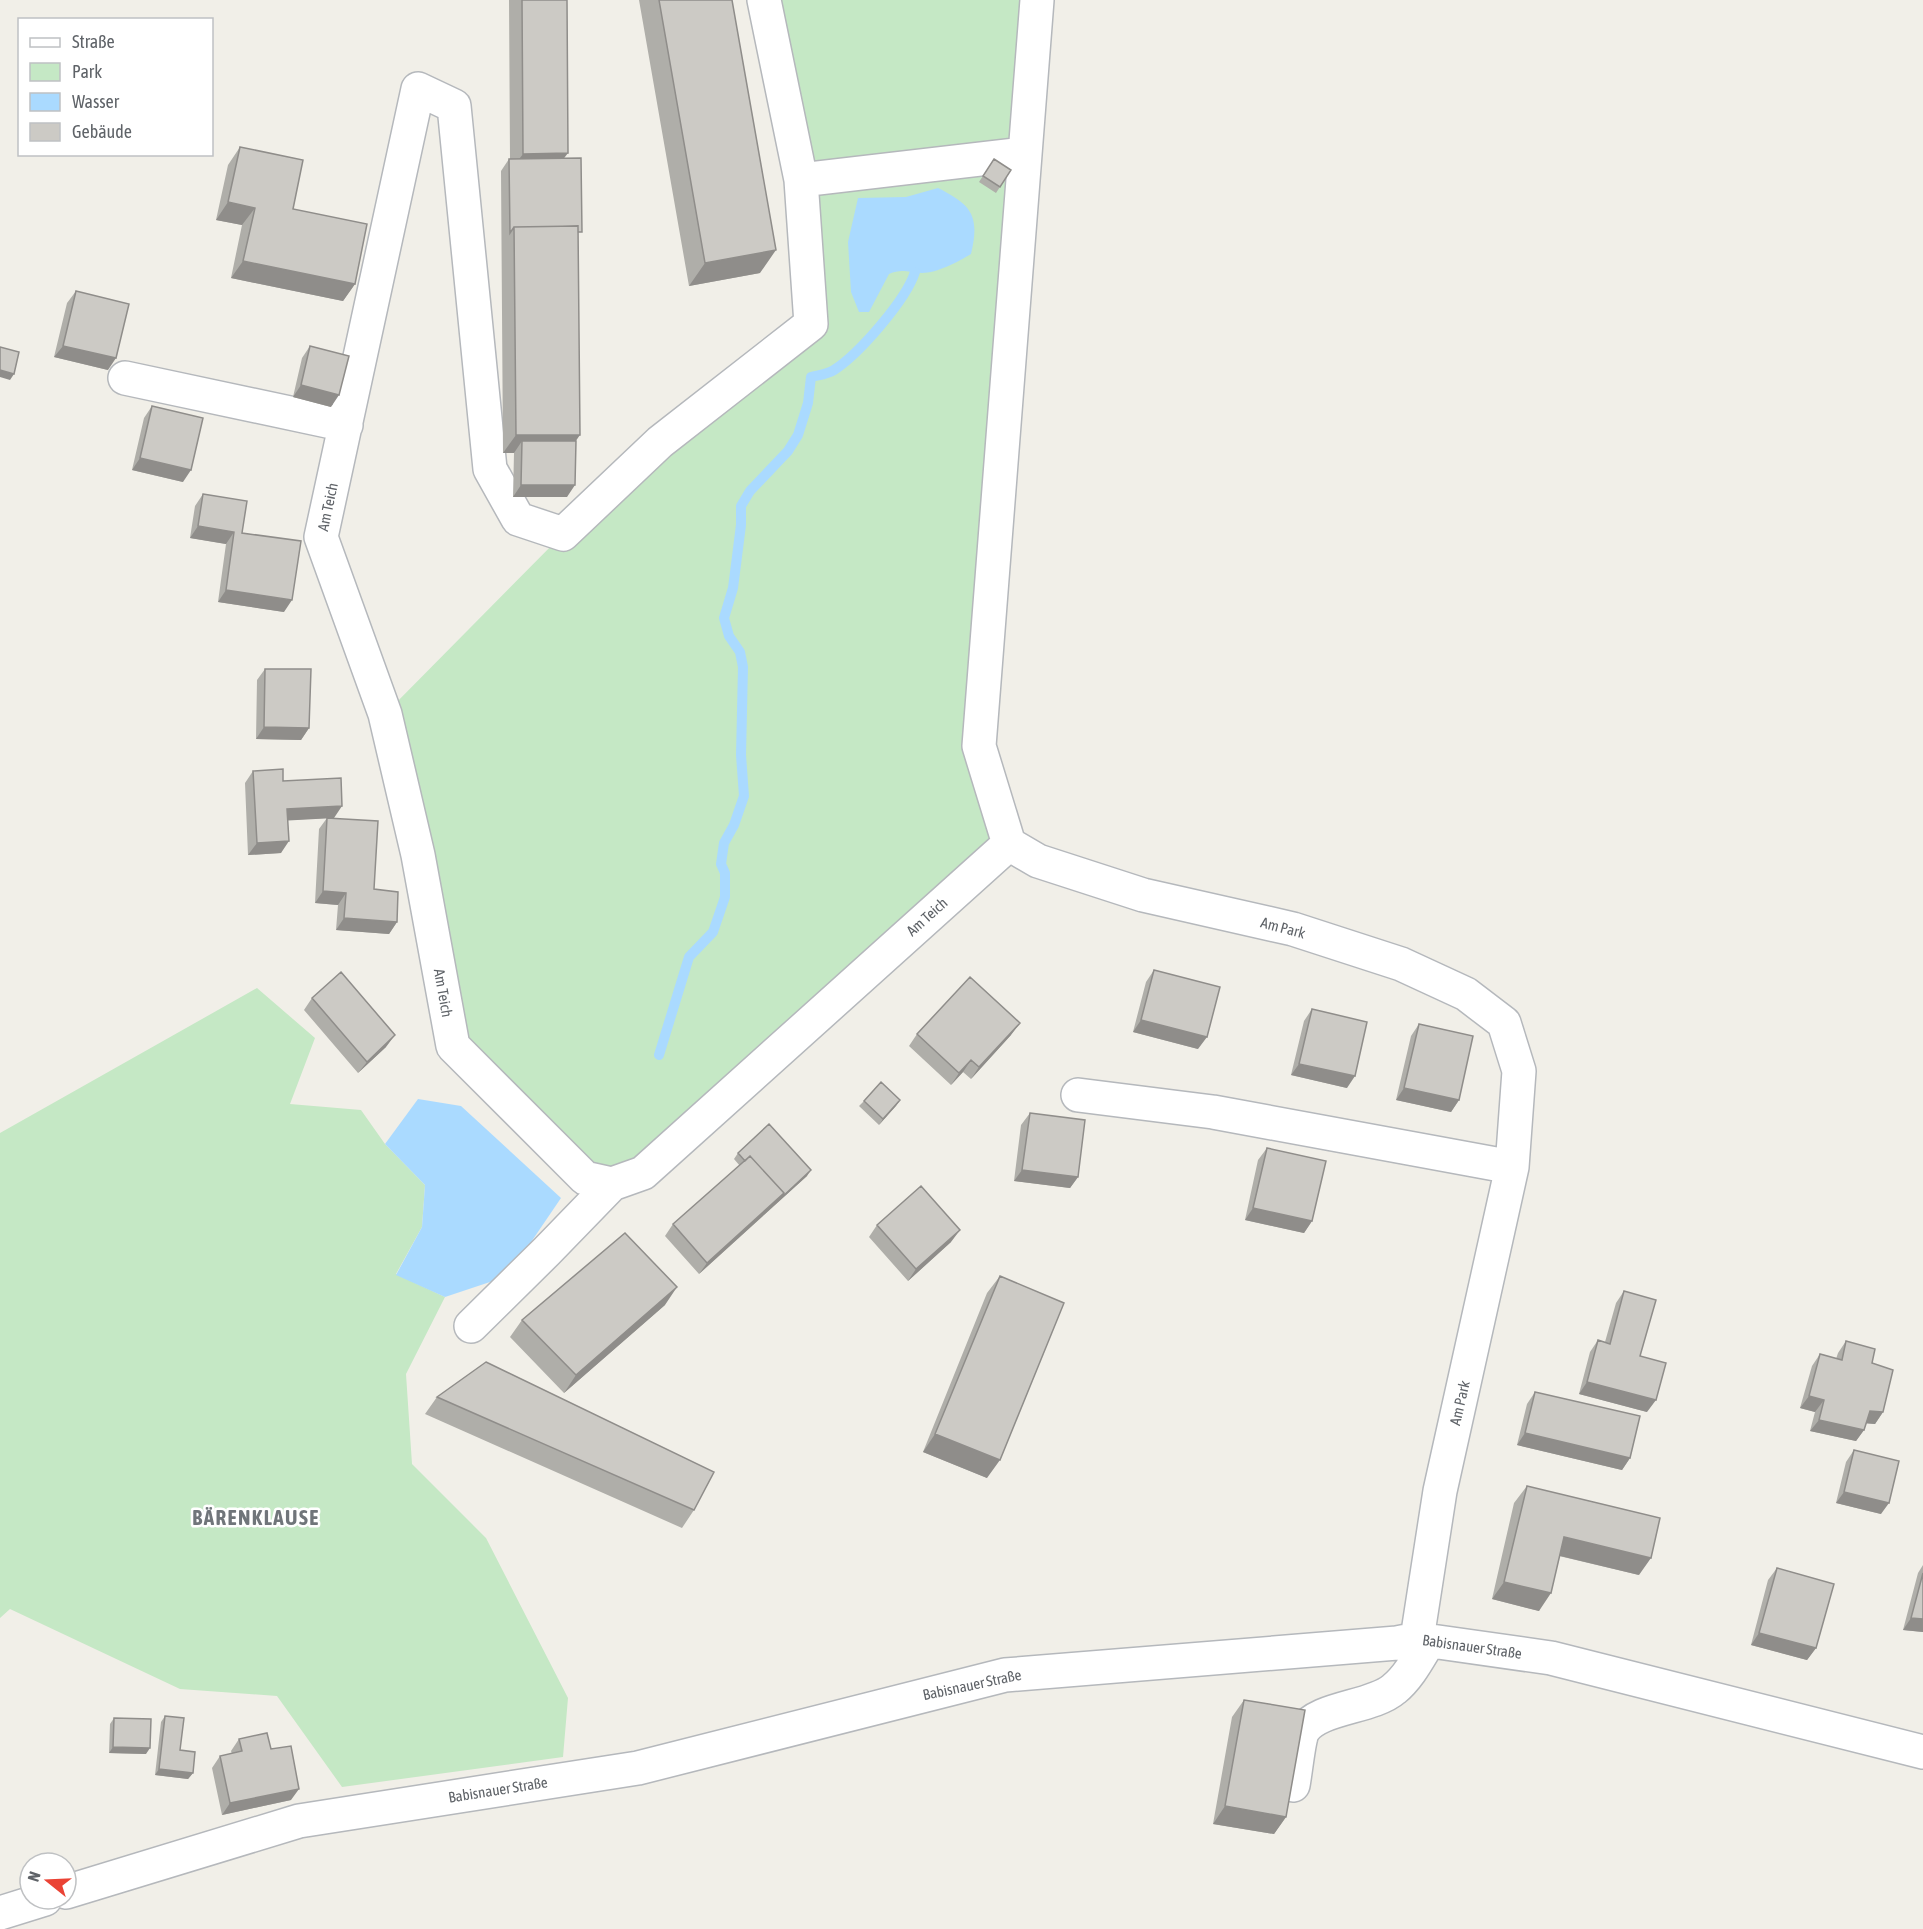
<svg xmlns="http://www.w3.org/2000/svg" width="1923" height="1929" font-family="'Asap Condensed',sans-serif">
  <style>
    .green { fill: #c5e8c5 }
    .water { fill: #aadaff }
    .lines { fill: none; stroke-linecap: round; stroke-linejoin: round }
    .stream { stroke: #aadaff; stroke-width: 10 }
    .minor-casing { stroke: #b5b8bc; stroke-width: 36 }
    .minor { stroke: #fff; stroke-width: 33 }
    .wall { fill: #afaea9 }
    .shaded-wall { fill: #8f8d8a }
    .building { fill: #cccac5; stroke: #8f8d8a; stroke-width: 1.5 }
    .labels { text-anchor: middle; stroke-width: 5; stroke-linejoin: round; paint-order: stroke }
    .street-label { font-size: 15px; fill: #5f6368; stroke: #fff }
    .district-label { font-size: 21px; font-weight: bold; letter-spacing: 1.5px; fill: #70757a; stroke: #fff }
  </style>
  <rect width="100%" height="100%" fill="#f1efe8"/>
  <!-- green -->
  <path class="green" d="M 764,0 L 1037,0 L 979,746 L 1009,844 L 612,1184 L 453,1046 L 385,714 L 563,534 L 811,324 Z
    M 257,988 L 315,1038 L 290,1104 L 361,1110 L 385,1144 L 425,1185 L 422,1227 L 396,1274 L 445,1297 L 406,1374 L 412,1464 L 486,1538 L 568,1698 L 563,1757 L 342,1787 L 277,1696 L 180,1689 L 10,1609 L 0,1618 L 0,1133 Z"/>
  <!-- water -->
  <path class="water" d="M 938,188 C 972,205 980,216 971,254 C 958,262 937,273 922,273 C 908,273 903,268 889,274 L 869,312 L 859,312 L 851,292 L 848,242 L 858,198 L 906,197 Z
    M 418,1099 L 461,1106 L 561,1198 L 508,1276 L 445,1297 L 396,1275 L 422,1227 L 425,1185 L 385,1144 Z"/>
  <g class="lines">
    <!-- stream -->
    <path class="stream" d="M 659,1055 L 689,957 L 713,932 L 725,897 L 725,873 L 721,864 L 724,843 L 734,825 L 744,796 L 741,755 L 743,667 L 740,652 L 729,636 L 724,618 L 733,588 L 741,525 L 741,506 L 750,491 L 788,451 L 798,435 L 808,403 L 811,377 C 819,375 828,374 834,370 C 859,354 906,300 915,272"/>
    <!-- minor casing -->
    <g class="minor-casing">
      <path id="minor" d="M 764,0 L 801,180 L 1024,154
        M 1037,0 L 979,746 L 1009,844 L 1038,861 L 1143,895 L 1293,929 L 1401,964 L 1466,994 L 1504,1023 L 1519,1071 L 1512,1167 L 1440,1491 L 1417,1639
        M 801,180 L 811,324 L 660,442 L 563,534 L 518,519 L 490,469 L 454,106 L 418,89 L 321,537 L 385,714 L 418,855 L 453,1046 L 585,1178 L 612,1184 L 643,1173 L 1009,844
        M 125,378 L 346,425
        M 1078,1095 L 1213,1112 L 1512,1167
        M 471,1326 L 547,1251 L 612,1184
        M 1293,1785 C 1295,1776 1299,1736 1303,1731 C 1317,1707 1372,1708 1394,1689 C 1409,1677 1419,1657 1429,1641
        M 66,1892 L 299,1821 L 638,1768 L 1005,1675 L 1397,1643 L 1417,1639 L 1551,1658 L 1923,1752
        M 0,1913 L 45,1899"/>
    </g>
    <!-- minor -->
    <use href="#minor" class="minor"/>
  </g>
  <!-- wall -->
  <path class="wall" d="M 509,0 L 567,0 L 564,158 L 578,237 L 576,441 L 567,497 L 513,497 L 514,453 L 503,453 L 501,171 L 509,159 L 510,159 Z
    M 639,0 L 732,0 L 760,273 L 689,286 Z
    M 240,147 L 355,284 L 343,301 L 231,278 L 242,225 L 216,220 L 228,165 Z
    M 994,159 L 1011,170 L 996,193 L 979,182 Z
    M 76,291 L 108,370 L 54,357 L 67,303 Z
    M 310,346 L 331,407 L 293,397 L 302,358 Z
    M 152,406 L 183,482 L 132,470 L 144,418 Z
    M 203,494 L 242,533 L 284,612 L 218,602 L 226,544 L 190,538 L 195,506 Z
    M 265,669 L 309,728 L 301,740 L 256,739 L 257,680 Z
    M 253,771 L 283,781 L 334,818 L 329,818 L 374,889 L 397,922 L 389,934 L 336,930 L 338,905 L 315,903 L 319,829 L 327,818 L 288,820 L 281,853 L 248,855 L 245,783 Z
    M 1154,970 L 1198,1049 L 1133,1032 L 1146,982 Z
    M 312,998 L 386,1047 L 358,1073 L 304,1010 Z
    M 1312,1009 L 1347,1088 L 1291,1075 L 1304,1021 Z
    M 1419,1024 L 1459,1100 L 1451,1112 L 1396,1100 L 1411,1036 Z
    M 917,1034 L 1011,1035 L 971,1079 L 963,1072 L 951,1085 L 909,1046 Z
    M 900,1100 L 879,1125 L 859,1106 L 864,1101 Z
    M 1030,1113 L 1078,1177 L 1070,1188 L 1014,1181 L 1021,1125 Z
    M 1267,1148 L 1312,1221 L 1304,1233 L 1245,1220 L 1258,1160 Z
    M 738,1153 L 807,1176 L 699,1274 L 665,1236 L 673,1224 L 740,1166 L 734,1159 Z
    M 877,1225 L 951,1242 L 908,1281 L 869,1237 Z
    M 1000,1276 L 987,1478 L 923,1452 L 987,1293 Z
    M 1624,1291 L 1640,1356 L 1647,1412 L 1579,1394 L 1590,1352 L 1598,1340 L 1605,1342 L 1616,1303 Z
    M 665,1305 L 564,1393 L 510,1337 L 522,1320 Z
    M 1846,1341 L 1872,1363 L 1883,1412 L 1875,1424 L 1866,1423 L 1864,1430 L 1856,1441 L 1810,1431 L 1815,1412 L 1800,1408 L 1812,1366 L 1820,1354 L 1836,1359 L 1838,1353 Z
    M 1535,1392 L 1630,1458 L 1622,1470 L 1517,1445 L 1527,1404 Z
    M 437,1397 L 694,1510 L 682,1528 L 425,1414 Z
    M 1854,1450 L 1881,1514 L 1836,1503 L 1846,1462 Z
    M 1527,1486 L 1639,1575 L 1559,1556 L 1539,1611 L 1492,1599 L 1514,1503 Z
    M 1923,1565 L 1923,1632 L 1903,1630 L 1918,1573 Z
    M 1777,1568 L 1816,1648 L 1807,1660 L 1751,1645 L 1768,1580 Z
    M 1244,1700 L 1286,1817 L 1274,1834 L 1213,1824 L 1232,1717 Z
    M 165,1716 L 180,1750 L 193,1773 L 188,1779 L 155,1775 L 161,1722 Z
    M 114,1718 L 146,1754 L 109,1753 L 110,1724 Z
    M 239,1739 L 271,1749 L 291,1800 L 222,1815 L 212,1768 L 220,1756 L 232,1754 L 231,1751 Z"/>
  <!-- shaded-wall -->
  <path class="shaded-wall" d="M 568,153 L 555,170 L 510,171 L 523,154 Z
    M 228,202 L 255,208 L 242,225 L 216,220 Z
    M 776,250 L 760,273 L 689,286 L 705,263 Z
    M 243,261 L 355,284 L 343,301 L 231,278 Z
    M 63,346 L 116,358 L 108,370 L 54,357 Z
    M 0,370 L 14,374 L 10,380 L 0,377 Z
    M 301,385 L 339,395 L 331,407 L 293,397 Z
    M 516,435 L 580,435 L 568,452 L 522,441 L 514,453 L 503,453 Z
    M 140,458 L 191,470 L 183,482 L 132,470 Z
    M 521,485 L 575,485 L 567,497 L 513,497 Z
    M 198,526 L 234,532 L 226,544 L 190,538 Z
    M 226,590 L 292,600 L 284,612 L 218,602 Z
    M 264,727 L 309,728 L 301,740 L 256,739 Z
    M 342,806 L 334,818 L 279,821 L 287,809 Z
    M 289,841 L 281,853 L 248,855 L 257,843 Z
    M 323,891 L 346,893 L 338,905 L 315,903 Z
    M 344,918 L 397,922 L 389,934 L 336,930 Z
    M 1141,1020 L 1207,1037 L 1198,1049 L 1133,1032 Z
    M 1020,1023 L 1011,1035 L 971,1079 L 979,1067 Z
    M 395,1035 L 386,1047 L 358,1073 L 367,1062 Z
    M 971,1060 L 963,1072 L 951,1085 L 959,1073 Z
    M 1299,1064 L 1355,1076 L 1347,1088 L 1291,1075 Z
    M 1404,1088 L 1459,1100 L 1451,1112 L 1396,1100 Z
    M 900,1100 L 896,1106 L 879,1125 L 883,1119 Z
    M 811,1170 L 807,1176 L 699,1274 L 707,1263 L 784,1193 Z
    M 1022,1170 L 1078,1177 L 1070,1188 L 1014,1181 Z
    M 1253,1208 L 1312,1221 L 1304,1233 L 1245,1220 Z
    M 960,1230 L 951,1242 L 908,1281 L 916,1269 Z
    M 677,1287 L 665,1305 L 564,1393 L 576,1375 Z
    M 1587,1382 L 1656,1400 L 1647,1412 L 1579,1394 Z
    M 1809,1396 L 1824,1400 L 1815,1412 L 1800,1408 Z
    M 1870,1411 L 1883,1412 L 1875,1424 L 1861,1423 Z
    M 1819,1420 L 1864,1430 L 1856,1441 L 1810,1431 Z
    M 1525,1433 L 1630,1458 L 1622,1470 L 1517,1445 Z
    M 935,1434 L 1000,1460 L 987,1478 L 923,1452 Z
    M 1844,1492 L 1889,1503 L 1881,1514 L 1836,1503 Z
    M 1564,1537 L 1651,1558 L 1639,1575 L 1552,1554 Z
    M 1504,1582 L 1551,1593 L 1539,1611 L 1492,1599 Z
    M 1911,1618 L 1923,1619 L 1923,1632 L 1903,1630 Z
    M 1759,1633 L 1816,1648 L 1807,1660 L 1751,1645 Z
    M 113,1747 L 150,1748 L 146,1754 L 109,1753 Z
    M 159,1769 L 193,1773 L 188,1779 L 155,1775 Z
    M 299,1789 L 291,1800 L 222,1815 L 230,1803 Z
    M 1225,1806 L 1286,1817 L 1274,1834 L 1213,1824 Z"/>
  <!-- building -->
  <path class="building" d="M 522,0 L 567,0 L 568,153 L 523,154 Z
    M 659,0 L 732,0 L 776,250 L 705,263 Z
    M 240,147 L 303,160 L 293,209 L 367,224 L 355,284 L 243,261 L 255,208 L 228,202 Z
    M 581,158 L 582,232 L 578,232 L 578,226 L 514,227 L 510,233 L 509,159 Z
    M 994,159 L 1011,170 L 1000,187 L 983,176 Z
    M 578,226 L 580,435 L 516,435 L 514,227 Z
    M 76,291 L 129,304 L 116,358 L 63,346 Z
    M 310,346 L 349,356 L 339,395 L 301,385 Z
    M 0,347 L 19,352 L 14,374 L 0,370 Z
    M 152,406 L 203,418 L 191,470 L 140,458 Z
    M 522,441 L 576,441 L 575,485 L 521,485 Z
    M 203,494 L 247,501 L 242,533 L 301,541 L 292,600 L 226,590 L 234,532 L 198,526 Z
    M 265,669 L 311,669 L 309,728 L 264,727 Z
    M 283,769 L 283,781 L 341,778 L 342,806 L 287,809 L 289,841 L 257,843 L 253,771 Z
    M 327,818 L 378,821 L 374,889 L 398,892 L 397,922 L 344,918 L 346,893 L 323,891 Z
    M 1154,970 L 1220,987 L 1207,1037 L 1141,1020 Z
    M 341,972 L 395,1035 L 367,1062 L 312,998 Z
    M 970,977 L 1020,1023 L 979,1067 L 971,1060 L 959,1073 L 917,1034 Z
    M 1312,1009 L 1367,1022 L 1355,1076 L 1299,1064 Z
    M 1419,1024 L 1473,1036 L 1459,1100 L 1404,1088 Z
    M 881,1082 L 900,1100 L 883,1119 L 864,1101 Z
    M 1030,1113 L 1085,1120 L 1078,1177 L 1022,1170 Z
    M 769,1124 L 811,1170 L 780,1199 L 784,1193 L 750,1156 L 745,1161 L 738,1153 Z
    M 1267,1148 L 1326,1161 L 1312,1221 L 1253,1208 Z
    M 750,1156 L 784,1193 L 707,1263 L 673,1224 Z
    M 921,1186 L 960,1230 L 916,1269 L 877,1225 Z
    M 625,1233 L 677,1287 L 576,1375 L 522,1320 Z
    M 1000,1276 L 1064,1303 L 1000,1460 L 935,1434 Z
    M 1624,1291 L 1656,1300 L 1640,1356 L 1666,1363 L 1656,1400 L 1587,1382 L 1598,1340 L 1610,1344 Z
    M 1846,1341 L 1875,1349 L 1872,1363 L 1893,1370 L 1883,1412 L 1870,1411 L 1864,1430 L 1819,1420 L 1824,1400 L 1809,1396 L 1820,1354 L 1842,1360 Z
    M 486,1362 L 714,1472 L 694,1510 L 437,1397 Z
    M 1535,1392 L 1640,1416 L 1630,1458 L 1525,1433 Z
    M 1854,1450 L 1899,1461 L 1889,1503 L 1844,1492 Z
    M 1527,1486 L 1660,1518 L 1651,1558 L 1564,1537 L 1551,1593 L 1504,1582 Z
    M 1777,1568 L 1834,1584 L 1816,1648 L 1759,1633 Z
    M 1923,1573 L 1923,1619 L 1911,1618 Z
    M 1244,1700 L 1305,1710 L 1286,1817 L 1225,1806 Z
    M 165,1716 L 184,1718 L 180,1750 L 195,1752 L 193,1773 L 159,1769 Z
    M 114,1718 L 151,1719 L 150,1748 L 113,1747 Z
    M 267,1733 L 271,1749 L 291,1746 L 299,1789 L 230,1803 L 220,1756 L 242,1751 L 239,1739 Z"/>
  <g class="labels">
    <!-- street labels -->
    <g class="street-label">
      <text transform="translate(328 507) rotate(-78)" y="5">Am Teich</text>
      <text transform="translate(927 917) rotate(-42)" y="5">Am Teich</text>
      <text transform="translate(1283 928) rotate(15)" y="5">Am Park</text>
      <text transform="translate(443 993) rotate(80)" y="5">Am Teich</text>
      <text transform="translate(1460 1403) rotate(-77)" y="5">Am Park</text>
      <text transform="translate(1472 1647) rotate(8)" y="5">Babisnauer Straße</text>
      <text transform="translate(972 1685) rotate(-12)" y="5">Babisnauer Straße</text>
      <text transform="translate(498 1790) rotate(-9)" y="5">Babisnauer Straße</text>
    </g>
    <!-- district labels -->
    <g class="district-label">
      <text x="256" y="1525">BÄRENKLAUSE</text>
    </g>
  </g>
  <!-- legend -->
  <rect x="18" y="18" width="195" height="138" fill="#ffffff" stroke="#bfc1c3" stroke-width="1.5"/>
  <rect x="30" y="38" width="30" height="9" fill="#ffffff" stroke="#bfc1c3" stroke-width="1.5"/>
  <text x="72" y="48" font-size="18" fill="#5f6368">Straße</text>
  <rect x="30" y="63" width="30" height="18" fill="#c5e8c5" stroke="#bfc1c3" stroke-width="1.5"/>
  <text x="72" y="78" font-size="18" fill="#5f6368">Park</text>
  <rect x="30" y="93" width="30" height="18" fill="#aadaff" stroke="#bfc1c3" stroke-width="1.5"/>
  <text x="72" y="108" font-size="18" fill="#5f6368">Wasser</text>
  <rect x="30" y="123" width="30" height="18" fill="#cccac5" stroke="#bfc1c3" stroke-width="1.5"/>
  <text x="72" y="138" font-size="18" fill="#5f6368">Gebäude</text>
  <!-- north arrow -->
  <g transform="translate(48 1881) rotate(288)"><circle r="28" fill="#ffffff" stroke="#bfc1c3" stroke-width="1.5"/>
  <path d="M0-4.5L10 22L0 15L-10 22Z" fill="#ea4335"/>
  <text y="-9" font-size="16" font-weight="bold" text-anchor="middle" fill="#5f6368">N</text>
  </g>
</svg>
